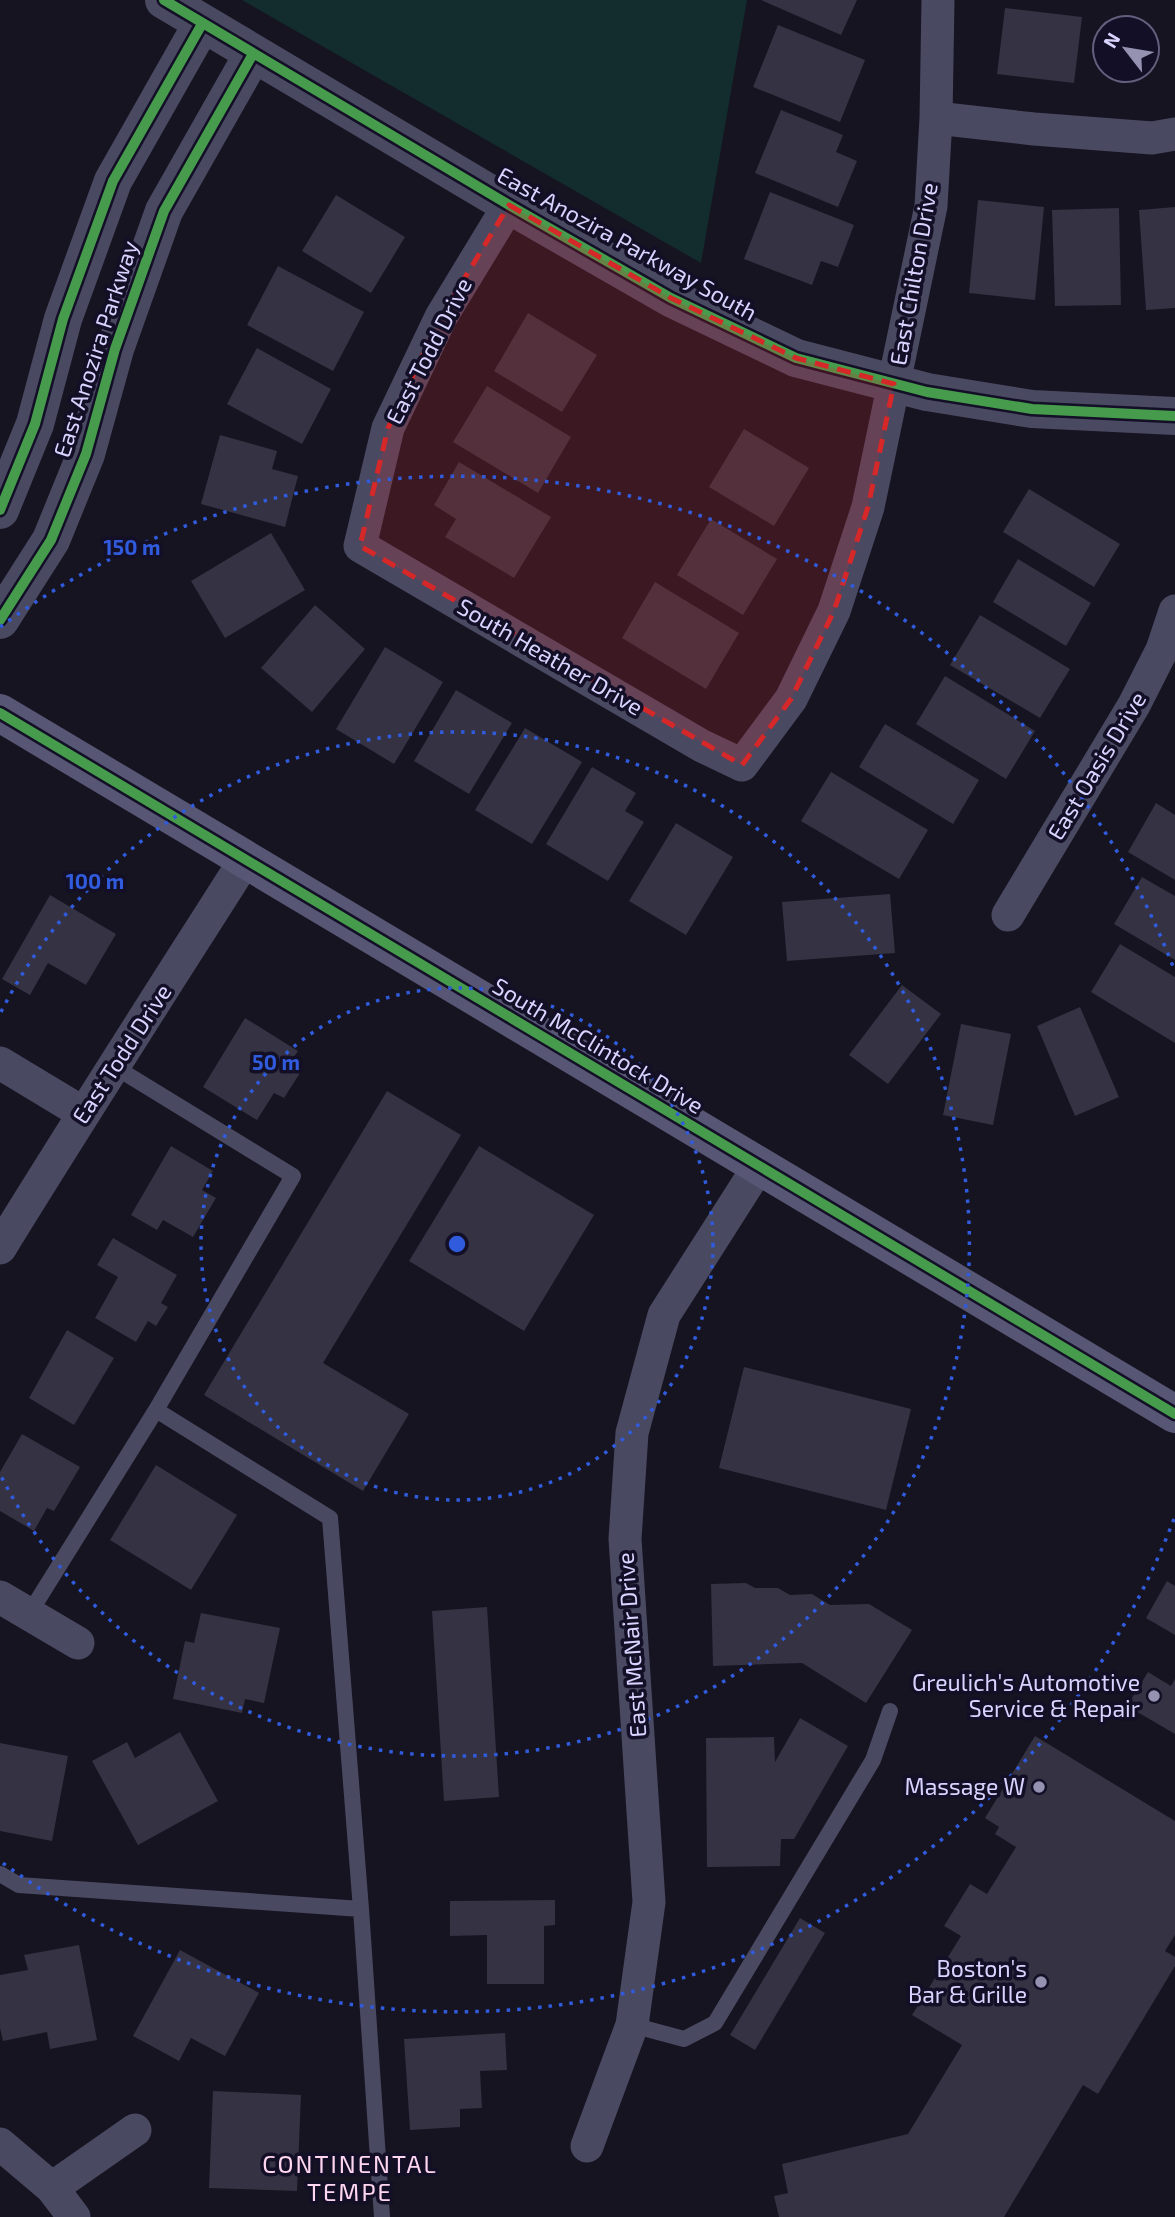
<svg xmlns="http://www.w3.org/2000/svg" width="1175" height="2217" font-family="'Exo 2',sans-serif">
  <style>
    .green { fill: #132c2d }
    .building { fill: #343243 }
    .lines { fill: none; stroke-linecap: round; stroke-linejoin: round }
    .service { stroke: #4a4962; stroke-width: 16 }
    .minor { stroke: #4a4962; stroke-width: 33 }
    .tertiary { stroke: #4a4962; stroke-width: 38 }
    .secondary { stroke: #575674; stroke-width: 38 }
    .cycleway-casing { stroke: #130f26; stroke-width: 15 }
    .cycleway { stroke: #469c4c; stroke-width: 10 }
    .marked { fill: #d62828; fill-opacity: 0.2; stroke: #d62828; stroke-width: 5; stroke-dasharray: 14 9; stroke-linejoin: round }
    .ring { fill: none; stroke: #305bdc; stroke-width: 3.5; stroke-dasharray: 3.5 7 }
    .poi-dot { fill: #9591b1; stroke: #130f26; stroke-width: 2.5 }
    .labels { text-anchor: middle; stroke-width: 7; stroke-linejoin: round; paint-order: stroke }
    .street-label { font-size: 23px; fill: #d9d4ff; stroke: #130f26 }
    .poi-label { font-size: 23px; fill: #d9d4ff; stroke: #130f26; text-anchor: end }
    .neighbourhood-label { font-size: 24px; letter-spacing: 2px; fill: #ffd6f0; stroke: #130f26 }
    .centre { fill: #305bdc; stroke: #130f26; stroke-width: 3.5 }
    .ring-label { font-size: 21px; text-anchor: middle; font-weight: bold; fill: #305bdc; stroke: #130f26; stroke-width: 7; stroke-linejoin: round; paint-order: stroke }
  </style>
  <rect width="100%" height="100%" fill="#161421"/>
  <!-- green -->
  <path class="green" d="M 242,0 L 747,0 L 701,263 Z"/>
  <!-- building -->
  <path class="building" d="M 761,0 L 857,0 L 841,35 Z
    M 1005,8 L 1082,17 L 1074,83 L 997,74 Z
    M 778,25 L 865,60 L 840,122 L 753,87 Z
    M 781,110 L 843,135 L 836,152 L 857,161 L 838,207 L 755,173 Z
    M 770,192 L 854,225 L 838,267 L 821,261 L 812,285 L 744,259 Z
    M 336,195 L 405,237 L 371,293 L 302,251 Z
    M 978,200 L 1044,207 L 1035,300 L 969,293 Z
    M 1175,207 L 1175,308 L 1146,310 L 1139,210 Z
    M 1119,208 L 1121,305 L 1055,306 L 1052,210 Z
    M 278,266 L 364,312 L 333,371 L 247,325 Z
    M 528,313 L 597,355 L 562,412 L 494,371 Z
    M 257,348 L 331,389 L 302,444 L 227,404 Z
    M 487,386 L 571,437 L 538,493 L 453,442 Z
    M 744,429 L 809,468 L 774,526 L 709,487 Z
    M 220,435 L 277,451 L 272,469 L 298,476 L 285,527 L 201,504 Z
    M 459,462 L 551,517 L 514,578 L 445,537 L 456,519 L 434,505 Z
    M 1029,489 L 1120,544 L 1094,587 L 1003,532 Z
    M 711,519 L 777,559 L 743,615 L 677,575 Z
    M 271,533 L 305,590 L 225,638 L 191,581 Z
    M 1018,559 L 1091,603 L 1066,646 L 993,602 Z
    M 655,582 L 739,633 L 706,689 L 622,638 Z
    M 315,605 L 365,649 L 312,712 L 261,668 Z
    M 980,615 L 1070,669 L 1040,718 L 950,665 Z
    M 385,647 L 443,682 L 394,764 L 336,729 Z
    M 945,676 L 1035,731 L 1006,779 L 916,724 Z
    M 456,690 L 512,723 L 469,794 L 414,761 Z
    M 885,724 L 979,780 L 953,824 L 859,767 Z
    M 525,728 L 582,762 L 532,844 L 475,810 Z
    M 592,767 L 636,793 L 625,811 L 644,822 L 608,881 L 546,844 Z
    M 831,772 L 928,830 L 899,879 L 801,821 Z
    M 1156,803 L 1175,815 L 1175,880 L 1128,852 Z
    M 676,823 L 733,857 L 686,935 L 629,901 Z
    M 1142,877 L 1175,896 L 1175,960 L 1114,924 Z
    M 890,894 L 895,953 L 787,961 L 782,902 Z
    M 50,895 L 116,934 L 86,985 L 48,963 L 30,995 L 2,979 Z
    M 1120,944 L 1175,977 L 1175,1043 L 1091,992 Z
    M 902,985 L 941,1014 L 888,1084 L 849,1055 Z
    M 1080,1007 L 1119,1097 L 1075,1116 L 1037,1026 Z
    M 245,1018 L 298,1051 L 288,1066 L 300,1073 L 284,1098 L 274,1093 L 257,1120 L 203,1087 Z
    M 961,1024 L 1011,1034 L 993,1125 L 943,1115 Z
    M 387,1091 L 461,1135 L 323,1363 L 409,1414 L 363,1491 L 204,1395 Z
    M 171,1146 L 213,1171 L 202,1190 L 216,1198 L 193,1237 L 163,1220 L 157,1230 L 131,1215 Z
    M 479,1146 L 594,1215 L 524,1331 L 409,1261 Z
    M 113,1238 L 177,1275 L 161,1303 L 168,1307 L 156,1326 L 148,1321 L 136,1342 L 95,1318 L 118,1277 L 97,1265 Z
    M 67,1330 L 114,1358 L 74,1425 L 29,1398 Z
    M 744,1367 L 911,1409 L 886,1510 L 719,1468 Z
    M 22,1434 L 80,1467 L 54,1511 L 47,1508 L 34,1531 L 0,1511 L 0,1472 Z
    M 156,1465 L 237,1515 L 191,1590 L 110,1540 Z
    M 1167,1581 L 1175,1586 L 1175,1635 L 1146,1618 Z
    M 746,1583 L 755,1588 L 778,1588 L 790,1595 L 812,1594 L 830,1605 L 869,1604 L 912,1630 L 866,1703 L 802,1663 L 713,1666 L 711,1584 Z
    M 487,1607 L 499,1797 L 444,1801 L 432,1611 Z
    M 201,1613 L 280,1628 L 264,1703 L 245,1699 L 242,1713 L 173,1699 L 185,1641 L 194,1643 Z
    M 1148,1672 L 1171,1686 L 1175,1679 L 1175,1734 L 1127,1706 Z
    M 800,1718 L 848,1746 L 794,1839 L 781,1839 L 780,1866 L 707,1867 L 706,1738 L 774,1737 L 775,1762 Z
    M 180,1732 L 218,1801 L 138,1845 L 92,1761 L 127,1742 L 135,1758 Z
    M 1035,1736 L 1175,1821 L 1175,1935 L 1165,1951 L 1175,1957 L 1175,1966 L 1098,2094 L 1083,2085 L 1004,2217 L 779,2217 L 774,2196 L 788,2193 L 782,2164 L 908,2134 L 962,2045 L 912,2015 L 961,1936 L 944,1926 L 970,1884 L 987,1894 L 1016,1847 L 995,1834 L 999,1827 L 985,1818 Z
    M 0,1743 L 68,1756 L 52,1841 L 0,1831 Z
    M 555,1900 L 555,1925 L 544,1926 L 544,1984 L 487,1984 L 487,1935 L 450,1936 L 450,1901 Z
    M 800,1918 L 825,1933 L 755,2050 L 730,2035 Z
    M 79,1945 L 97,2040 L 50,2049 L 47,2032 L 3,2041 L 0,2028 L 0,1975 L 28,1970 L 24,1955 Z
    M 180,1950 L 259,1993 L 225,2056 L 191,2038 L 179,2061 L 133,2036 Z
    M 505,2033 L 507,2070 L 480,2071 L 482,2108 L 460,2109 L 460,2127 L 410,2130 L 404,2039 Z
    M 213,2091 L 301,2095 L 297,2191 L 209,2188 Z"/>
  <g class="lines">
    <!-- service -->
    <path class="service" d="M 156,1410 L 330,1518 L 361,1909 L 382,2217
      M 29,1614 L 156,1410 L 293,1176 L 115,1067
      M 0,1874 L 19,1885 L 361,1909
      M 632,2025 L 684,2039 L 715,2023 L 873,1760 L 890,1711"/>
    <!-- minor -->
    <path class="minor" d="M 936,118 L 1034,129 L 1152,138 L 1175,134
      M 509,205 L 441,317 L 388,428 L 360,546 L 702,746 L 742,765 L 791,699 L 834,611 L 868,507 L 931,206 L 936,118 L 938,0
      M 1008,915 L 1134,705 L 1162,650 L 1175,611
      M 0,1063 L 83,1113
      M 0,1248 C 80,1118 163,989 245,860
      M 0,1597 L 78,1643
      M 0,2144 L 52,2188 L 74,2217
      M 587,2146 L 632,2025 L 649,1902 L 625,1539 L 632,1433 L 664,1315 L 759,1166
      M 52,2188 L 135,2130"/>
    <!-- tertiary -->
    <path class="tertiary" d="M 164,0 L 509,205 L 671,298 L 796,358 L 927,392 L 1032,409 L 1175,416
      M 0,510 L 35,424 L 63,319 L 113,181 L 202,24
      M 0,620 L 51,540 L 86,454 L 115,349 L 164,211 L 253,54"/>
    <!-- secondary -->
    <path class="secondary" d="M 0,713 L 1175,1414"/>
    <!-- cycleway casing -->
    <g class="cycleway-casing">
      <path id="cycleway" d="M 164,0 L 509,205 L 671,298 L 796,358 L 927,392 L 1032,409 L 1175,416
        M 0,510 L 35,424 L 63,319 L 113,181 L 202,24
        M 0,620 L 51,540 L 86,454 L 115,349 L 164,211 L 253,54
        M 0,713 L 1175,1414"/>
    </g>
    <!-- cycleway -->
    <use href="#cycleway" class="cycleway"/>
  </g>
  <!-- marked area -->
  <path class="marked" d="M 509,205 L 671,298 L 796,358 L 894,384 L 868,507 L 834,611 L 791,699 L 742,765 L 360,546 L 388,428 L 441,317 Z"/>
  <!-- distance rings -->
  <g class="ring">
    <circle cx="457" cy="1244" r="256"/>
    <path d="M1 1012A512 512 0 1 1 1 1476"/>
    <path d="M1174 1519A768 768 0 0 1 0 1861M0 627A768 768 0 0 1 1174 969"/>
  </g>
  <!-- markers -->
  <g class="poi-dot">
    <circle cx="1154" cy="1696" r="7"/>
    <circle cx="1039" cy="1787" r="7"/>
    <circle cx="1041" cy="1982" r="7"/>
  </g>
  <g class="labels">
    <!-- street labels -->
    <g class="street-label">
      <text transform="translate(627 244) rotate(29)" y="8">East Anozira Parkway South</text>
      <text transform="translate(914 274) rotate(-80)" y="8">East Chilton Drive</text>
      <text transform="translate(96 349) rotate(-72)" y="8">East Anozira Parkway</text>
      <text transform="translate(429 351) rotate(-63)" y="8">East Todd Drive</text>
      <text transform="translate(550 657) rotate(30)" y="8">South Heather Drive</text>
      <text transform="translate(1097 766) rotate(-59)" y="8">East Oasis Drive</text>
      <text transform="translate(598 1046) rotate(31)" y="8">South McClintock Drive</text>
      <text transform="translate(122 1054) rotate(-57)" y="8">East Todd Drive</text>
      <text transform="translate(632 1645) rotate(-94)" y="8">East McNair Drive</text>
    </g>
    <!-- poi labels -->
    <g class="poi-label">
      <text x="1140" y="1691">Greulich's Automotive<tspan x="1140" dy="26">Service &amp; Repair</tspan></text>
      <text x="1025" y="1795">Massage W</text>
      <text x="1027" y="1977">Boston's<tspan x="1027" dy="26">Bar &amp; Grille</tspan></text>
    </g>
    <!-- neighbourhood labels -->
    <g class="neighbourhood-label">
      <text x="350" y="2173">CONTINENTAL<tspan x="350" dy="28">TEMPE</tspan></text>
    </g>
  </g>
  <circle cx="457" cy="1244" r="10" class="centre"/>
  <g class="ring-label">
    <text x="132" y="555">150 m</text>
    <text x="95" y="889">100 m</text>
    <text x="276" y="1070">50 m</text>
  </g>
  <!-- north arrow -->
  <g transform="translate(1126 49) rotate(301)"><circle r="33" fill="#130f26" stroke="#625e7d" stroke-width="2"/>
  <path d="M0-5L12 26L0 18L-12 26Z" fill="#9591b1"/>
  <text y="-10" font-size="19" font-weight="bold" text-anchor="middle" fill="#d9d4ff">N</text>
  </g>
</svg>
